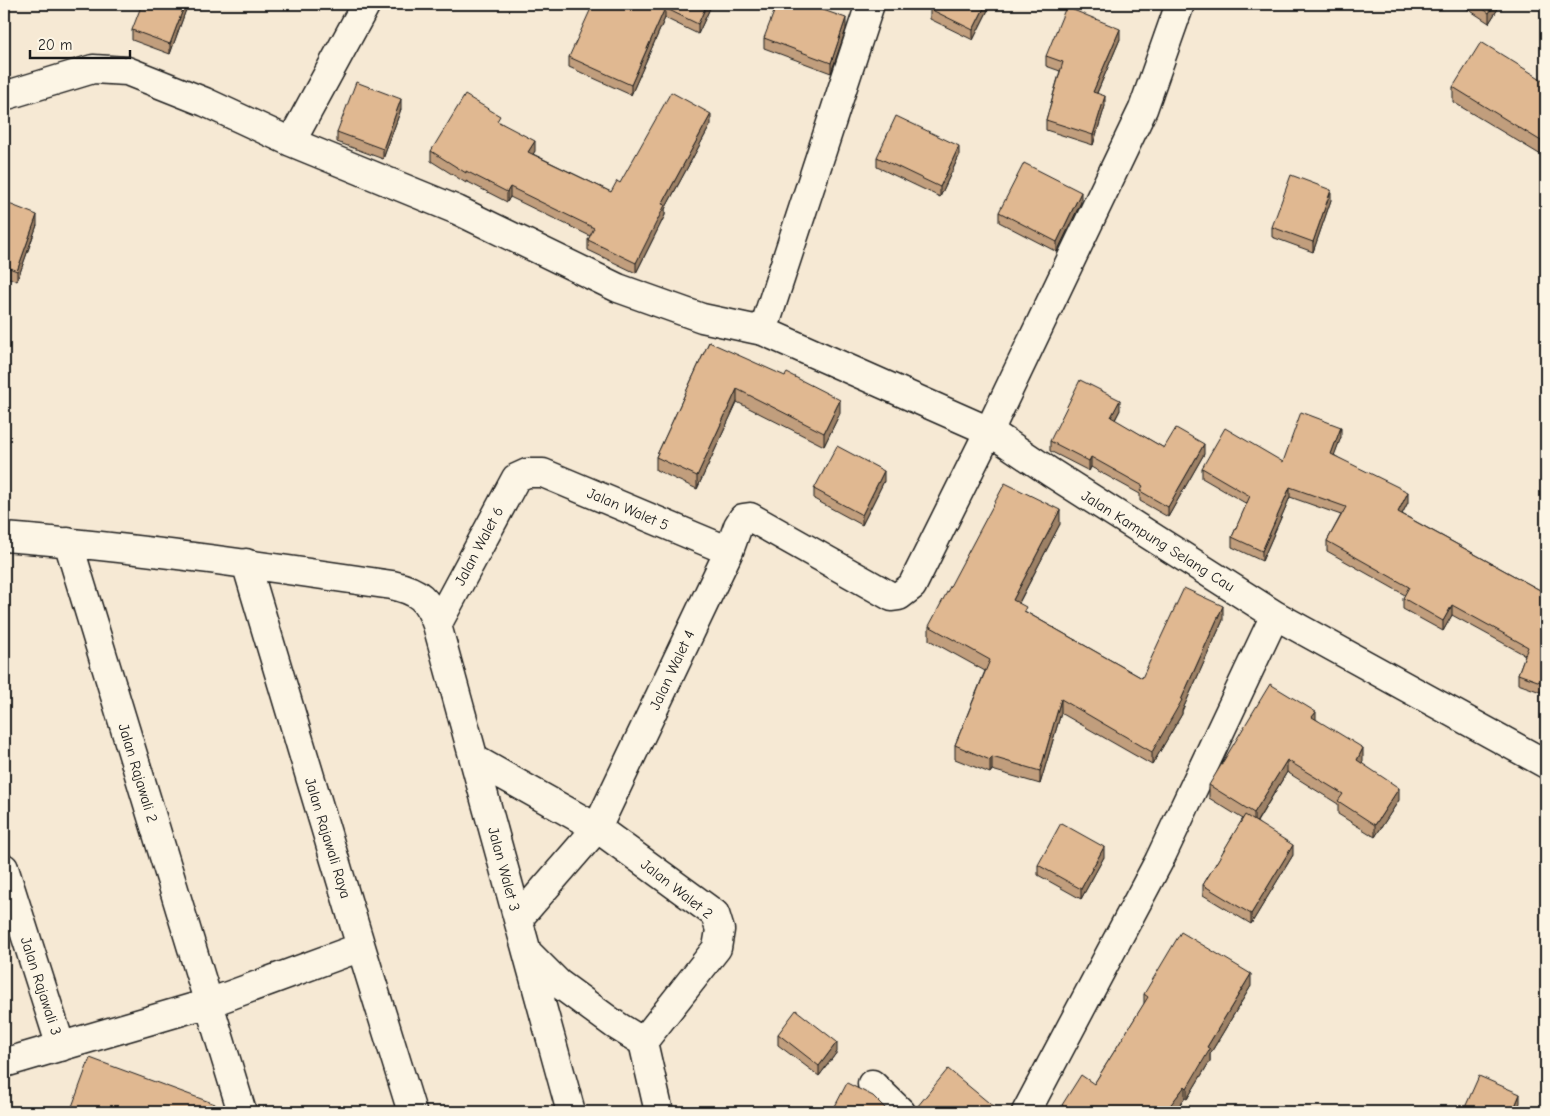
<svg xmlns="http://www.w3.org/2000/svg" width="1550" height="1116" font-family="'Comic Neue',sans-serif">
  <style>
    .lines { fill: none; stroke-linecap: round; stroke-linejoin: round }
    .minor-casing { stroke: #1c1c1c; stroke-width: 31 }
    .minor { stroke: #fcf5e5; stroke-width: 28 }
    .wall { fill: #c19e7d; stroke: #1c1c1c }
    .shaded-wall { fill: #9d8166; stroke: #1c1c1c }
    .building { fill: #e0b891; stroke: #1c1c1c }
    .labels { text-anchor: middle; stroke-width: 4; stroke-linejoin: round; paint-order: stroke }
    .street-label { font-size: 15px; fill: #1c1c1c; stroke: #fcf5e5 }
  </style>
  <rect width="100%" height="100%" fill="#f6e9d4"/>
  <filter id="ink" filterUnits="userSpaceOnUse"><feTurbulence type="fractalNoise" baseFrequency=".02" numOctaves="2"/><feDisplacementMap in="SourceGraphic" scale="10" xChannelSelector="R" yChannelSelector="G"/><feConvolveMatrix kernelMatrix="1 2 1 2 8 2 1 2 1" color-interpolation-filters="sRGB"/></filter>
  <g filter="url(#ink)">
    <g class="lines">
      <!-- minor casing -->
      <g class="minor-casing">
        <path id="minor" d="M 4,96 L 93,69 L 127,71 L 205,102 L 291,142 L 457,210 L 618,288 L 702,318 L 763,331 L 989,431 L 1050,472 L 1275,615 L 1546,764
          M 291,142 L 366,4
          M 763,331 L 870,4
          M 4,537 C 134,547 263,566 392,585 C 419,591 428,599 437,625 L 571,1112
          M 68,542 L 242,1112
          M 246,563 L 361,947 L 412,1112
          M 437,625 L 516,478 L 527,473 L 543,473 L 729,551
          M 474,759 L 597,828 L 715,914 L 720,930 L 717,948 L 643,1042 L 659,1112
          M 4,868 L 61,1047
          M 518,919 L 597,828 L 729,551 L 738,526 L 743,518 L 750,517 L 892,597 L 899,596 L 912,586 L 989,431 L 1143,109 L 1180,4
          M 528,953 L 558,983 L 614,1024 L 643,1042
          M 4,1063 L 209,1003 L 361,947
          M 872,1084 L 901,1112
          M 1026,1112 L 1159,861 L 1275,615"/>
      </g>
      <!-- minor -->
      <use href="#minor" class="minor"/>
    </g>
    <!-- wall -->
    <path class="wall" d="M 188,4 L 170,54 L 132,40 L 132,30 Z
      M 712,4 L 698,34 L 665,18 L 631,95 L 569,67 L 569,57 L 616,8 Z
      M 933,4 L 991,4 L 973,40 L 930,19 L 930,9 Z
      M 1460,4 L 1501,4 L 1489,23 Z
      M 846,29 L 831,73 L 764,48 L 764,38 Z
      M 1120,39 L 1097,93 L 1105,106 L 1093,145 L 1046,130 L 1046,120 L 1060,71 L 1046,66 L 1046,56 Z
      M 1546,82 L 1546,148 L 1541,155 L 1453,102 L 1453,87 Z
      M 401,109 L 383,159 L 337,142 L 337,132 Z
      M 500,122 L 535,151 L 533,154 L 611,192 L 620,183 L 711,124 L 665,209 L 665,215 L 636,273 L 588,250 L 588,240 L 590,236 L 510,197 L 507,202 L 466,181 L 466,183 L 431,161 L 431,151 Z
      M 959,156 L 940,197 L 877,167 L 877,157 Z
      M 1331,200 L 1313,252 L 1272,237 L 1272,227 Z
      M 4,202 L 37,225 L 17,281 L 4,276 Z
      M 1081,202 L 1057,252 L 999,222 L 999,212 Z
      M 709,342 L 840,413 L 824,446 L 737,402 L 697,489 L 656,470 L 656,457 Z
      M 1120,410 L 1115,420 L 1164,448 L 1204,454 L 1168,517 L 1140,501 L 1140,494 L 1091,467 L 1089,471 L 1050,451 L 1050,441 Z
      M 1341,437 L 1334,455 L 1408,502 L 1402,514 L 1538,589 L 1546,592 L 1546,694 L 1518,684 L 1518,674 L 1525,655 L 1452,615 L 1443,631 L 1403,609 L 1403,598 L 1405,595 L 1327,551 L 1327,541 L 1341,515 L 1290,497 L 1262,561 L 1232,547 L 1232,537 L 1247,504 L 1202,478 L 1202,468 L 1283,462 Z
      M 884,481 L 862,525 L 814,499 L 814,489 Z
      M 1060,524 L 1019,603 L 1026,612 L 1142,678 L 1223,620 L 1182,711 L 1182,714 L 1152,765 L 1061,713 L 1040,784 L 992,770 L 990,773 L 955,759 L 955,745 L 985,671 L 929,640 L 929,626 Z
      M 1316,719 L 1363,761 L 1362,763 L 1399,800 L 1375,837 L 1338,814 L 1338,804 L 1287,772 L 1257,822 L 1293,855 L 1251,924 L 1203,895 L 1203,885 L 1243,819 L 1209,798 L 1209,785 Z
      M 1104,857 L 1081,899 L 1038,875 L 1038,865 Z
      M 1251,986 L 1210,1054 L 1210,1061 L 1187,1099 L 1185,1098 L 1174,1112 L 1062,1112 L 1062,1105 L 1094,1084 L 1144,1004 L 1144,994 Z
      M 778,1034 L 837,1052 L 819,1076 L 778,1045 Z"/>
    <!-- shaded-wall -->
    <path class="shaded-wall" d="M 185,4 L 188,4 L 170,54 L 170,44 Z
      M 707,4 L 712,4 L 698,34 L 698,24 Z
      M 986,4 L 991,4 L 973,40 L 973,30 Z
      M 1495,4 L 1501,4 L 1489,23 L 1489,13 Z
      M 665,8 L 665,18 L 631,95 L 631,85 Z
      M 846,18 L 846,29 L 831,73 L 831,63 Z
      M 1120,29 L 1120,39 L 1093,102 L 1093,92 Z
      M 1105,96 L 1105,106 L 1093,145 L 1093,135 Z
      M 401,99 L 401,109 L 383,159 L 383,149 Z
      M 711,114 L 711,124 L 665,209 L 665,215 L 636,273 L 636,263 L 662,204 Z
      M 1546,133 L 1546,148 L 1541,155 L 1541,141 Z
      M 535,141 L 535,151 L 528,162 L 528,152 Z
      M 959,146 L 959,156 L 940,197 L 940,187 Z
      M 510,187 L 510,197 L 507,202 L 507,192 Z
      M 1331,190 L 1331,200 L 1313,252 L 1313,242 Z
      M 1081,192 L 1081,202 L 1057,252 L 1057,242 Z
      M 37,215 L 37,225 L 17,281 L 17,271 Z
      M 737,389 L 737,402 L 697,489 L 697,476 Z
      M 840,400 L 840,413 L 824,446 L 824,433 Z
      M 1120,400 L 1120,410 L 1111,427 L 1111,417 Z
      M 1341,427 L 1341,437 L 1331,464 L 1331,454 Z
      M 1204,444 L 1204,454 L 1168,517 L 1168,507 Z
      M 1091,457 L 1091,467 L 1089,471 L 1089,461 Z
      M 884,471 L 884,481 L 862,525 L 862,515 Z
      M 1290,487 L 1290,497 L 1262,561 L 1262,551 Z
      M 1408,492 L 1408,502 L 1398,522 L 1398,512 Z
      M 1060,510 L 1060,524 L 1013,614 L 1013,600 Z
      M 1452,605 L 1452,615 L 1443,631 L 1443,621 Z
      M 1223,606 L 1223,620 L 1182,711 L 1182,714 L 1152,765 L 1152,752 L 1181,700 Z
      M 1061,699 L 1061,713 L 1040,784 L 1040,771 Z
      M 1316,712 L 1316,724 L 1312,717 Z
      M 1363,748 L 1363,761 L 1357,772 L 1357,760 Z
      M 992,757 L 992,770 L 990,773 L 990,760 Z
      M 1287,760 L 1287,772 L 1254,826 L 1254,813 Z
      M 1399,788 L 1399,800 L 1375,837 L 1375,825 Z
      M 1293,845 L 1293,855 L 1251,924 L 1251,914 Z
      M 1104,847 L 1104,857 L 1081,899 L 1081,889 Z
      M 1251,974 L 1251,986 L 1210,1054 L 1210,1061 L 1187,1099 L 1187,1088 L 1207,1047 Z
      M 837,1042 L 837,1052 L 819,1076 L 819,1066 Z
      M 1185,1086 L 1185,1098 L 1174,1112 L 1165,1112 Z
      M 1520,1094 L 1520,1103 L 1516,1112 L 1513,1112 Z
      M 215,1104 L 215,1112 L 211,1112 Z"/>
    <!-- building -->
    <path class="building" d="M 142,4 L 185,4 L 170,44 L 132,30 Z
      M 593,4 L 606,4 L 616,8 L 618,4 L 707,4 L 698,24 L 665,8 L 631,85 L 569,57 Z
      M 777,4 L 806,4 L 846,18 L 831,63 L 764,38 Z
      M 933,4 L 986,4 L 973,30 L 930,9 Z
      M 1476,4 L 1495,4 L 1489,13 Z
      M 1066,7 L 1120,29 L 1093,92 L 1105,96 L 1093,135 L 1046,120 L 1063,62 L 1046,56 Z
      M 1481,42 L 1546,82 L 1546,133 L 1541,141 L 1453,87 Z
      M 356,82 L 401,99 L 383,149 L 337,132 Z
      M 671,92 L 711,114 L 662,204 L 665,205 L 636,263 L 588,240 L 594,228 L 510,187 L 507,192 L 466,171 L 466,173 L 431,151 L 465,95 L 500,116 L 497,121 L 535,141 L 528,152 L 611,192 L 617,181 L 620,183 Z
      M 896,116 L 959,146 L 940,187 L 877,157 Z
      M 1024,163 L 1081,192 L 1057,242 L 999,212 Z
      M 1291,175 L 1331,190 L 1313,242 L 1272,227 Z
      M 4,202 L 37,215 L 17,271 L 4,266 Z
      M 709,342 L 785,376 L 787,373 L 840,400 L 824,433 L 737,389 L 697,476 L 656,457 Z
      M 1080,380 L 1120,400 L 1111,417 L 1164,448 L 1176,428 L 1204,444 L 1168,507 L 1140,491 L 1143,486 L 1091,457 L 1089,461 L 1050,441 Z
      M 1301,412 L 1341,427 L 1331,454 L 1408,492 L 1398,512 L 1538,589 L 1546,592 L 1546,684 L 1518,674 L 1528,647 L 1452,605 L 1443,621 L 1403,598 L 1409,587 L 1327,541 L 1346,507 L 1290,487 L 1262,551 L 1232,537 L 1250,496 L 1202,468 L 1225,428 L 1283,462 Z
      M 837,446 L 884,471 L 862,515 L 814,489 Z
      M 1005,483 L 1060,510 L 1013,600 L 1026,607 L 1024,611 L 1142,678 L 1184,588 L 1223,606 L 1181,700 L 1182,700 L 1152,752 L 1061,699 L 1040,771 L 992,757 L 990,760 L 955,745 L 990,660 L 929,626 Z
      M 1270,684 L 1316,712 L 1312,717 L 1363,748 L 1357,760 L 1399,788 L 1375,825 L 1338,801 L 1343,794 L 1287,760 L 1254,813 L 1209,785 Z
      M 1245,815 L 1293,845 L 1251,914 L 1203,885 Z
      M 1061,823 L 1104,847 L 1081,889 L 1038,865 Z
      M 1181,932 L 1251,974 L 1207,1047 L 1210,1049 L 1187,1088 L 1185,1086 L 1165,1112 L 1073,1112 L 1062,1105 L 1081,1075 L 1094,1084 L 1148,997 L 1144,994 Z
      M 796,1010 L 837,1042 L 819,1066 L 778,1034 Z
      M 90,1058 L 215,1104 L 211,1112 L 70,1112 Z
      M 948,1069 L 1000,1112 L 913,1112 Z
      M 1479,1076 L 1520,1094 L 1513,1111 L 1514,1112 L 1463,1112 Z
      M 847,1083 L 873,1096 L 889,1112 L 832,1112 Z"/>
  </g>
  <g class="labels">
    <!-- street labels -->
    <g class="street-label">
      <text transform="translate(628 509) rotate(23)" y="5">Jalan Walet 5</text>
      <text transform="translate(1158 541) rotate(32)" y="5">Jalan Kampung Selang Cau</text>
      <text transform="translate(479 546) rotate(-62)" y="5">Jalan Walet 6</text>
      <text transform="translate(672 670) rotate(-65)" y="5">Jalan Walet 4</text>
      <text transform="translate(138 773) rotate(73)" y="5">Jalan Rajawali 2</text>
      <text transform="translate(328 838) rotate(73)" y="5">Jalan Rajawali Raya</text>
      <text transform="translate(504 869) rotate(75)" y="5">Jalan Walet 3</text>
      <text transform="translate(677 889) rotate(38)" y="5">Jalan Walet 2</text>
      <text transform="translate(41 986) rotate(72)" y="5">Jalan Rajawali 3</text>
    </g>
  </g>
  <!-- margin -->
  <rect width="1550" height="1116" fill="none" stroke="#fcf5e5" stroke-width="20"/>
  <rect x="10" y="10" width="1530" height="1096" fill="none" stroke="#1c1c1c" stroke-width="2" filter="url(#ink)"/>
  <!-- scale -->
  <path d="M30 50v8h100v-8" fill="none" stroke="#1c1c1c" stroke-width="2.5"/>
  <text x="38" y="50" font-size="15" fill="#1c1c1c" stroke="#fcf5e5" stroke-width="4" paint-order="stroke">20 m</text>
</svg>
